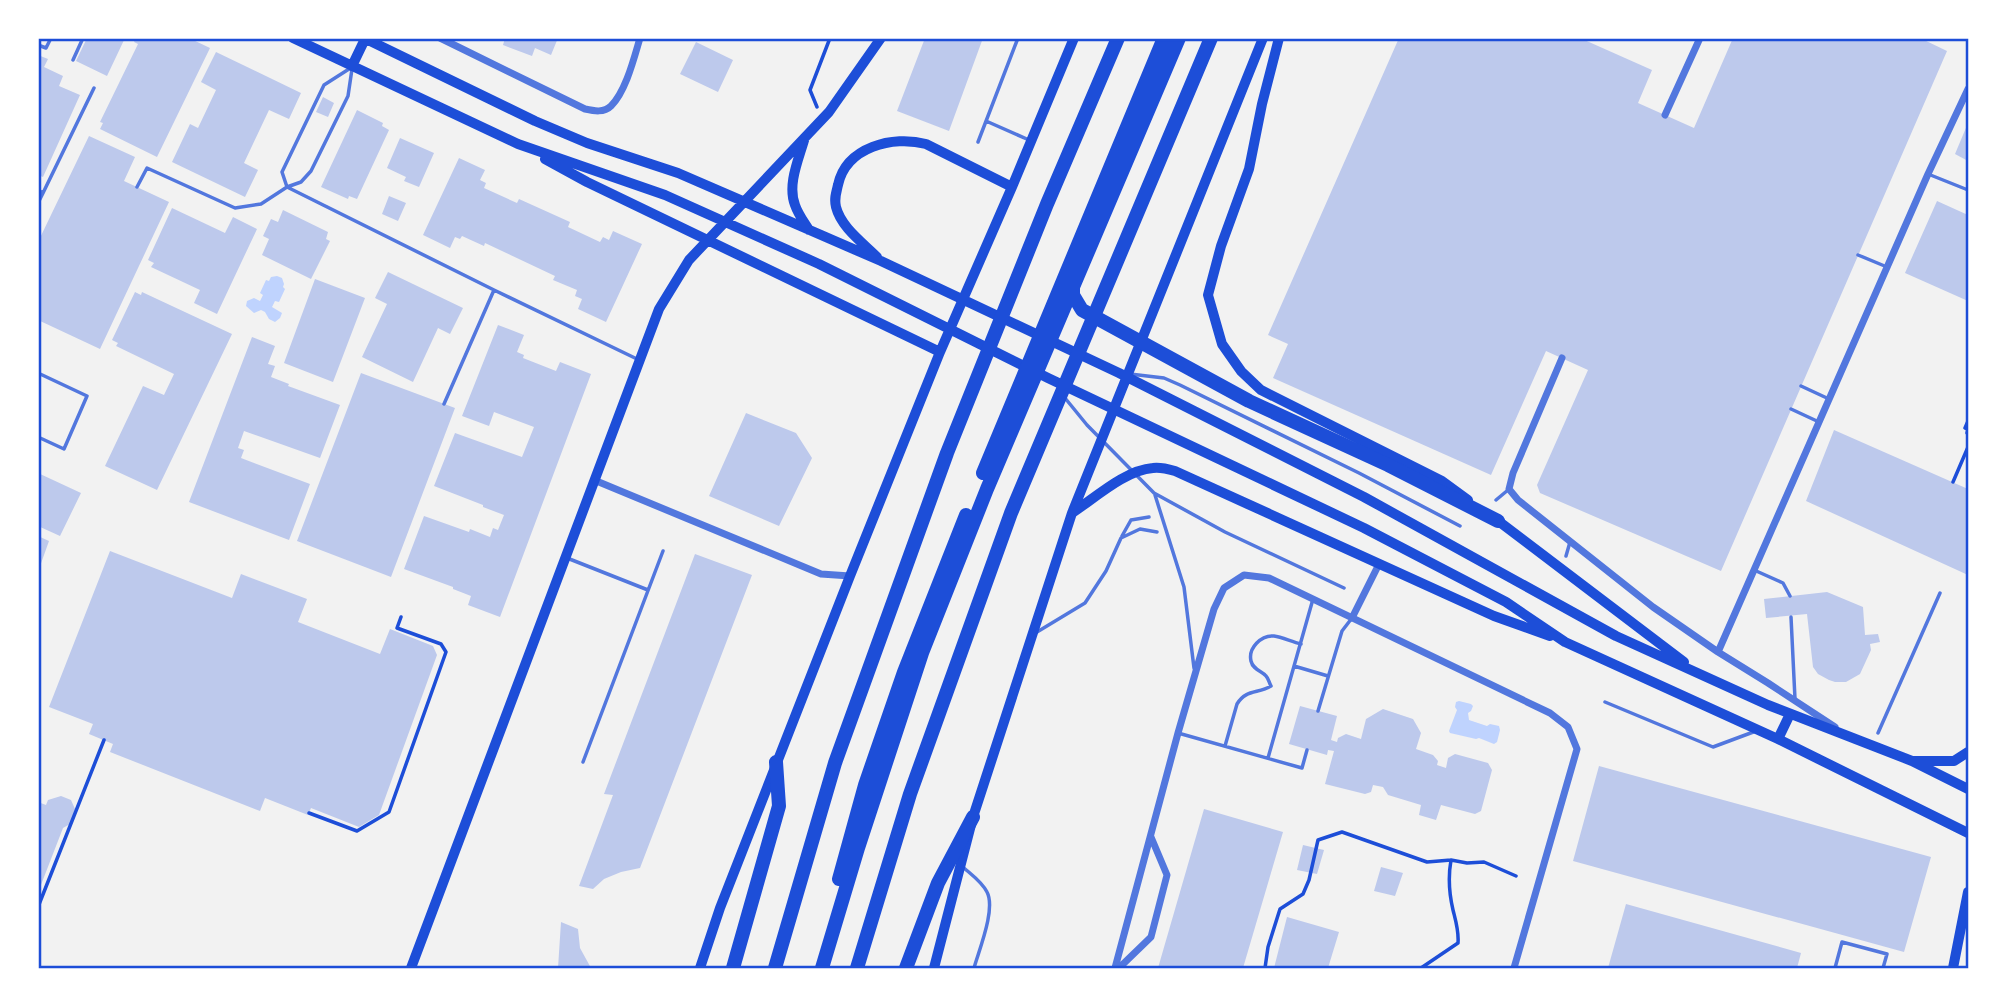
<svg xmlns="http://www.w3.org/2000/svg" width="2007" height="1007" font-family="'Public Sans',sans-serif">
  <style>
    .water { fill: #bfd3fe }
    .building { fill: #bdc9ec }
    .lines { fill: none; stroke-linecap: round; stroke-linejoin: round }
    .path { stroke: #1d4ed8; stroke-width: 3.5 }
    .service { stroke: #5277de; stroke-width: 3.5 }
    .minor { stroke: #5277de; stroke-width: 7 }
    .secondary { stroke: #1d4ed8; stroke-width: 10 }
    .motorway { stroke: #1d4ed8; stroke-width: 14 }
    .neatline { fill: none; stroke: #1d4ed8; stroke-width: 2.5 }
  </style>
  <rect width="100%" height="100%" fill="#f2f2f2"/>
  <!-- water -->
  <path class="water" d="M 277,276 L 282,278 L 284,284 L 283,287 L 285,289 L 279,302 L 275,301 L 272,307 L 282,313 L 280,318 L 275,322 L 269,319 L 265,312 L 261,310 L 254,313 L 246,306 L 247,301 L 254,298 L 260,301 L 263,295 L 260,293 L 266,280 L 269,281 L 271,277 Z
    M 1459,701 L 1471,704 L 1473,706 L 1471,711 L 1468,713 L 1469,720 L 1487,726 L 1490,724 L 1499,726 L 1500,730 L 1497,742 L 1494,744 L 1479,738 L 1476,739 L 1450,733 L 1449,731 L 1457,710 L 1455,707 L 1456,702 Z"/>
  <!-- building -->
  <path class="building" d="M 87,38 L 125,38 L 107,76 L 76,61 Z
    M 136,38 L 189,38 L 210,48 L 157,157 L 100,129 L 103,123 L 100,122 L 138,44 L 134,42 Z
    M 505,38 L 558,38 L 551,55 L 535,48 L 532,56 L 503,45 Z
    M 925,38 L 983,38 L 949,131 L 897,111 Z
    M 1399,38 L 1580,38 L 1652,70 L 1638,103 L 1694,128 L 1733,38 L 1920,38 L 1947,51 L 1721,571 L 1540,493 L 1537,485 L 1588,370 L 1546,351 L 1491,475 L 1273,378 L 1288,344 L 1268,335 Z
    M 696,42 L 733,60 L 718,92 L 680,74 Z
    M 216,52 L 301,93 L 289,119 L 269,110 L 244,163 L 258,170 L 245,197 L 172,162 L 190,124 L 198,128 L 216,90 L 201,82 Z
    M 38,55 L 48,59 L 44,67 L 63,76 L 59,86 L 80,95 L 43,177 L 38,175 Z
    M 323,97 L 334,103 L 328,117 L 316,112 Z
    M 357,110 L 383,123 L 382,126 L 389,130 L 357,199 L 349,196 L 348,199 L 321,187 Z
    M 1968,123 L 1968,161 L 1955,154 Z
    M 89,136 L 135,157 L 124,181 L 169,202 L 100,349 L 38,320 L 38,242 Z
    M 400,138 L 434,153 L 419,187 L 404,181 L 406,177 L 387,168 Z
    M 459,158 L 485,170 L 480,180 L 486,183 L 484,188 L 517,203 L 519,199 L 570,222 L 568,227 L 600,242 L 603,237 L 609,240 L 613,231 L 642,244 L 606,322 L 578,309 L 582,299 L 575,296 L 577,290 L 553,280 L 555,276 L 485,243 L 484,246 L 462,236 L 460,239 L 455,237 L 450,248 L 423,235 Z
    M 389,196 L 406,203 L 398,221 L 382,214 Z
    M 1937,201 L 1968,215 L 1968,301 L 1905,273 Z
    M 172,208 L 225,233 L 233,217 L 257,229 L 217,314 L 194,303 L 200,290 L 151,267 L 154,263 L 148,260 Z
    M 283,210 L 328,232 L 326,239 L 330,241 L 311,279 L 262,255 L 269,239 L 263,236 L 271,219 L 278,222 Z
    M 388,272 L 463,308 L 450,334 L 438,328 L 413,382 L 362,357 L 387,304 L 375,298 Z
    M 315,279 L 365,298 L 333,382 L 284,363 Z
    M 135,292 L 141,295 L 142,292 L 232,334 L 157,490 L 105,466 L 143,386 L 164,395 L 174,374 L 116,346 L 118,343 L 112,340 Z
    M 498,325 L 524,335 L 517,352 L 524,355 L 523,358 L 556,371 L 560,362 L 591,374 L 500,617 L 468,605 L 471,596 L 453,589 L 453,587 L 404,569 L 424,516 L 469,532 L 470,529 L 490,537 L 493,528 L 498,530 L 504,515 L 483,507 L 483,505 L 434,486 L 455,433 L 522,457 L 534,427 L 494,412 L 489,426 L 462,416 Z
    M 252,337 L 275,346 L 268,364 L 275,366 L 271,377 L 289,384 L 288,386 L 340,405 L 320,458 L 244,431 L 238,448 L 244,450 L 241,458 L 310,484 L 289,540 L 189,502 Z
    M 361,373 L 455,408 L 391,577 L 297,541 Z
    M 746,413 L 796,433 L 812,458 L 779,526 L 709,496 Z
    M 1834,430 L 1968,489 L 1968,575 L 1806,501 Z
    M 38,473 L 81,493 L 60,536 L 38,526 Z
    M 38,536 L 49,541 L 39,569 L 38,569 Z
    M 110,551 L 232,598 L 241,574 L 307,599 L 298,622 L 380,654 L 390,629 L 433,646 L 437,655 L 379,815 L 359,827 L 311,808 L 308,815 L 265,798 L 260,811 L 110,752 L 113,744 L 89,734 L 93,724 L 49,707 Z
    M 695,554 L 752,575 L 640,868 L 621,872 L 604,879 L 593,889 L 579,886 L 613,795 L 604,794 Z
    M 1827,592 L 1863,607 L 1865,635 L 1878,634 L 1880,642 L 1870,644 L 1871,650 L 1860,674 L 1846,682 L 1835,682 L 1829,680 L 1818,674 L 1813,667 L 1807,614 L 1766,618 L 1764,599 Z
    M 1300,706 L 1337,716 L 1331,740 L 1337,742 L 1338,738 L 1346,734 L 1361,739 L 1366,719 L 1383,709 L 1413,719 L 1421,733 L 1416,749 L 1433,755 L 1438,761 L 1437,765 L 1446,768 L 1448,758 L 1455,754 L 1488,763 L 1492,770 L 1481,811 L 1475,814 L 1441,805 L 1436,820 L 1419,815 L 1421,805 L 1388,795 L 1383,787 L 1373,785 L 1371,792 L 1365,794 L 1325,784 L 1334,751 L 1328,750 L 1327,755 L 1289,744 Z
    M 1599,766 L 1931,857 L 1904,952 L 1573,861 Z
    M 61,796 L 71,800 L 75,809 L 70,824 L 63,828 L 39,890 L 38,802 L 46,805 L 48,800 Z
    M 1204,809 L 1283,832 L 1243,968 L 1158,968 Z
    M 1303,845 L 1324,850 L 1317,874 L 1297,870 Z
    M 1381,867 L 1403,873 L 1395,896 L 1374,891 Z
    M 1626,904 L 1801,953 L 1797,968 L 1608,968 Z
    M 1287,917 L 1339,932 L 1328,968 L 1274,968 Z
    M 561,922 L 578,929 L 580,948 L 591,968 L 558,968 Z"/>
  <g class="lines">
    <!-- path -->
    <path class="path" d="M 817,107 L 810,90 L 830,38
      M 1968,421 L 1965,428 L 1968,429 L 1967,433 L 1968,434
      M 1953,482 L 1968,447
      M 309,813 L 357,831 L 389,812 L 446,652 L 441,644 L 397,628 L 401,617
      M 38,907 L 104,740
      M 1265,968 L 1268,947 L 1280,909 L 1303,894 L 1309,880 L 1318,840 L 1342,832 L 1427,862 L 1451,860
      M 1421,968 L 1458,943 C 1459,931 1456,922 1453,910 C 1449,893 1448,877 1451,860 L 1467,863 L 1484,862 L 1516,876"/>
    <!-- service -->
    <path class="service" d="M 38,45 L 46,48 L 51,38
      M 73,60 L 83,38
      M 349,69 L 324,85 L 282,172 L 287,187 L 494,290 L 444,404
      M 986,121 L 1029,140
      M 978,142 L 1018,38
      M 1928,174 L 1968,190
      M 137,187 L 147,168 L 235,208 L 261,204 L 287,187 L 301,182 L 311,171 L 348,96 L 352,69
      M 38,190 L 43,193 L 94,88
      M 38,203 L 43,193
      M 1858,255 L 1887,267
      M 494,290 L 637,359
      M 38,373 L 87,396 L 64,449 L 38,437
      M 1130,374 L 1164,378 L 1180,385 L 1359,473 L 1460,526
      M 1801,386 L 1829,399
      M 1065,398 L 1087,425 L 1154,493 L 1225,532 L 1344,588
      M 1791,409 L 1819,422
      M 1155,495 L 1184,587 L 1194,668
      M 1496,500 L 1508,490
      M 1122,536 L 1131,520 L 1149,517
      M 1566,556 L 1570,542
      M 567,558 L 648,590
      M 1754,570 L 1783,583 L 1790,596
      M 1791,617 L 1795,699
      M 1037,632 L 1085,603 L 1106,571 L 1121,538 L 1140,529 L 1157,532
      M 1294,666 L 1328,676
      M 1605,702 L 1713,747 L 1756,731
      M 1318,711 L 1342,631 L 1352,618
      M 1178,733 L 1302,768 L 1307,750
      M 1878,733 L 1940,593
      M 1225,746 L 1237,704 C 1246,689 1258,694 1271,686 C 1269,683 1269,679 1266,676 C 1262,671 1253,670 1251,661 C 1248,648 1261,635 1274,636 C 1282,637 1292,642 1301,644
      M 1268,758 L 1313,599
      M 583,762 L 663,551
      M 964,868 C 972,875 982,882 987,892 C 996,909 979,950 974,968
      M 1835,968 L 1842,942 L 1887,954 L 1883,968"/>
    <!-- minor -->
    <path class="minor" d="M 440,38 L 585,109 C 594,111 604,113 611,106 C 626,91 634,58 640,38
      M 1665,115 L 1700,38
      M 1562,358 L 1513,473 L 1509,489 L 1518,500 L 1653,607 L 1718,652 L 1768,683 L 1835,727
      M 594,480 L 821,574 L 850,576
      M 1352,618 L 1379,564
      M 1718,652 L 1928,174 L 1968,89
      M 1115,968 L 1178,733 L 1214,609 L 1224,588 L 1244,575 L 1269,578 L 1550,713 L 1568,727 L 1577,749 L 1514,968
      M 1119,968 L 1151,937 L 1167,875 L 1151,837"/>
    <!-- secondary -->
    <path class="secondary" d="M 293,38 L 518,144 L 665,195 L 819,264 L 1048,378 L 1364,528 L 1506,602 L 1565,642 L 1778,739 L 1968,833
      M 364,38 L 535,121 L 587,143 L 678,173 L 881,261 L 1119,373 L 1364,497 L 1616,636 L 1768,705 L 1912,761 L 1968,789
      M 1279,38 L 1262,104 L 1249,169 L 1221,246 L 1208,295 L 1222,344 L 1241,371 L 1261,390 L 1442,481 L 1468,500
      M 352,66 L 365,39
      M 805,137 C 799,159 787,184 795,205 C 798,214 804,222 809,230
      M 545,159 L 587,182 L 940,352
      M 877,257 C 862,242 841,227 836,207 C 834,199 836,193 838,185 C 846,147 893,135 926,144 L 1012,187
      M 1072,513 C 1095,498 1125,470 1153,468 C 1160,467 1168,469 1175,471 L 1494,616 L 1550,636
      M 1493,517 L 1684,662
      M 1778,739 L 1790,714
      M 1914,761 L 1954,761 L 1968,752
      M 411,968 L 659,309 L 689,260 L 829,112 L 881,38
      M 700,968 L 720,908 L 850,576 L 940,352 L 1012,187 L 1074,38
      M 934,968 L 973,817 L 1072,513 L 1263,38
      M 1953,968 L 1968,892"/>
    <!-- motorway -->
    <path class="motorway" d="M 1073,284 L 1073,295 L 1082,310 L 1249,401 L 1388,465 L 1498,521
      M 983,473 L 1164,38
      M 839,879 L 865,785 L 904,672 L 966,515
      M 733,968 L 779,806 L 776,762
      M 775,968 L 835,763 L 947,453 L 1047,204 L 1118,38
      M 822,968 L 858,848 L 922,653 L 987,489 L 1179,38
      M 857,968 L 910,794 L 1011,513 L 1211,38
      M 906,968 L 938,883 L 973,817"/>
  </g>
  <!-- border -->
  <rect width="2007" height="1007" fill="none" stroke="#ffffff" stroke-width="80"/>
  <rect x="40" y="40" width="1927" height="927" class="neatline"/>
</svg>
